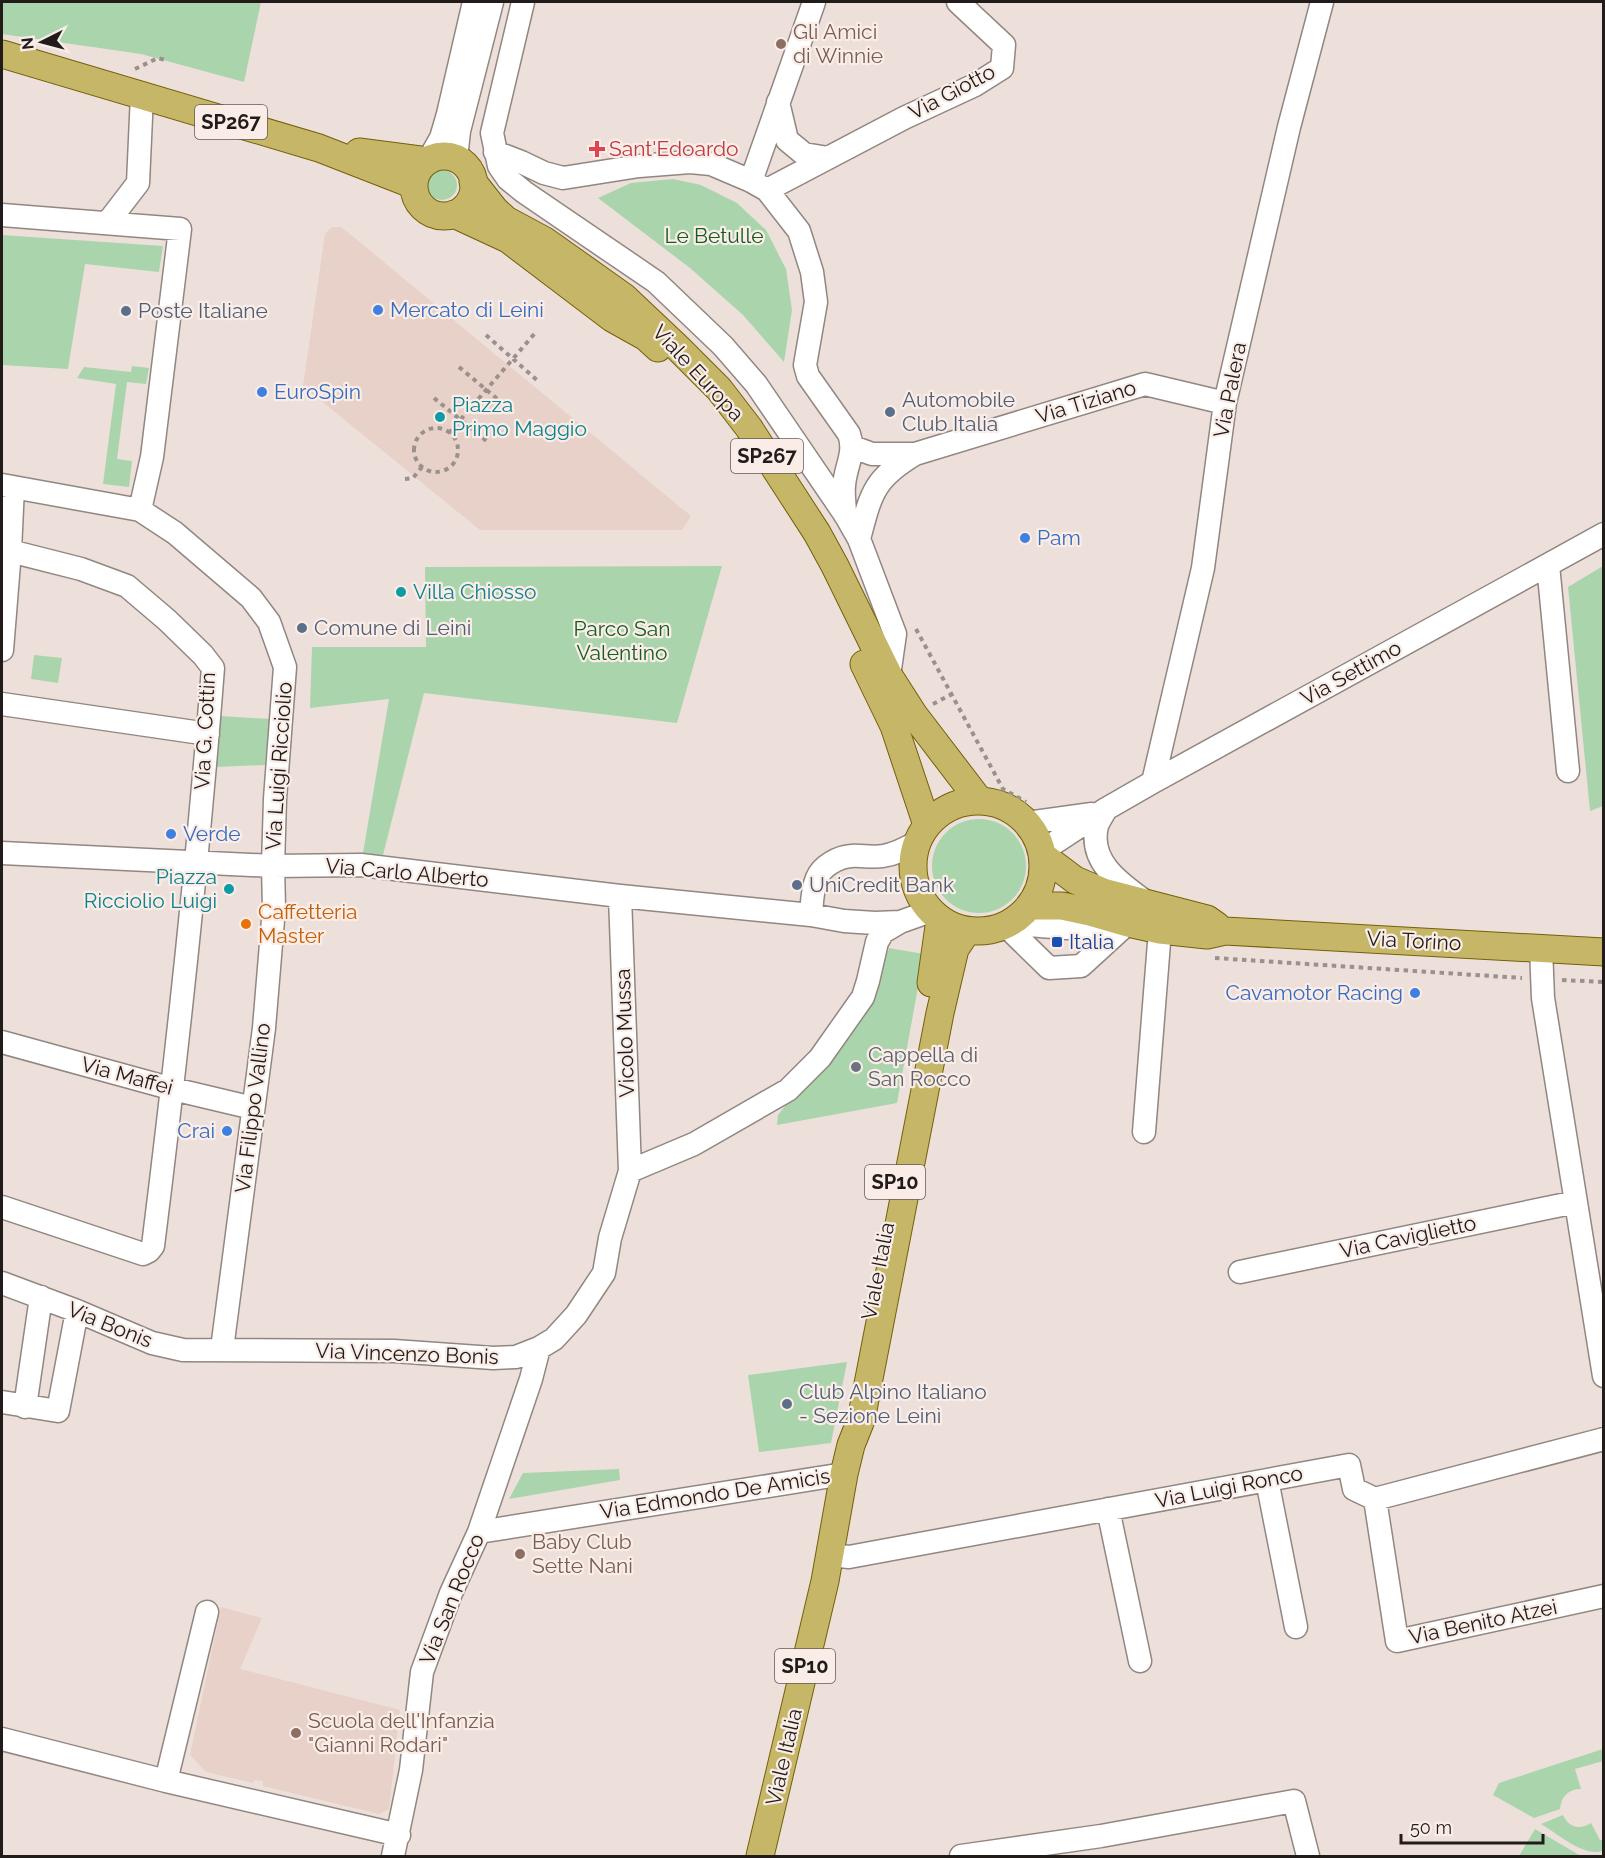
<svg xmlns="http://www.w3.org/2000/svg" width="1605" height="1858" font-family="Raleway,sans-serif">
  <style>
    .built { fill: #e7d1c9 }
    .green { fill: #aad5ac }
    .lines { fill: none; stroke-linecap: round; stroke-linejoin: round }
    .minor-casing { stroke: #928681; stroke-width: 25 }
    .major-casing { stroke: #74600a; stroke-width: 29 }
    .path { stroke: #9a918c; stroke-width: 4; stroke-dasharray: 4.5 4.5; stroke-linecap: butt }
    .minor { stroke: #fff; stroke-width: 22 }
    .major { stroke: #c6b667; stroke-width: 27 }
    .education-dot { fill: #8d6e63; stroke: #faede7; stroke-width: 2 }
    .health-dot { fill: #e0444e; stroke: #faede7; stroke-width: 2 }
    .shop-dot { fill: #3f7fe0; stroke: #faede7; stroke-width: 2 }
    .service-dot { fill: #5c6f8a; stroke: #faede7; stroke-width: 2 }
    .culture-dot { fill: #0f9aa8; stroke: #faede7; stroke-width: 2 }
    .food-dot { fill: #e8710a; stroke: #faede7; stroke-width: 2 }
    .transit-dot { fill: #1a4fb4; stroke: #faede7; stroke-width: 2 }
    .worship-dot { fill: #6b7280; stroke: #faede7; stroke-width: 2 }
    .labels { text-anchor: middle; stroke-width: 4.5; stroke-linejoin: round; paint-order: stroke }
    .shield { fill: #faede7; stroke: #625b58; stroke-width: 1.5 }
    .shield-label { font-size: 20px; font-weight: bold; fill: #211c1a }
    .education-label { font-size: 21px; fill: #785e54; stroke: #faede7; text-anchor: start }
    .street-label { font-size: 21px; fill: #211c1a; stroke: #faede7 }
    .health-label { font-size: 21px; fill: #be3a42; stroke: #faede7; text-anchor: start }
    .park-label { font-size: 21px; fill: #145d22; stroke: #faede7 }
    .shop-label { font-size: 21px; fill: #366cbe; stroke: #faede7; text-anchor: start }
    .service-label { font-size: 21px; fill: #4e5e75; stroke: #faede7; text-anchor: start }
    .culture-label { font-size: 21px; fill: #0d838f; stroke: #faede7; text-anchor: start }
    .food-label { font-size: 21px; fill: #c56008; stroke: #faede7; text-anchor: start }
    .transit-label { font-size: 21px; fill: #164399; stroke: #faede7; text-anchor: start }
    .worship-label { font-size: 21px; fill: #5b616d; stroke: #faede7; text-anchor: start }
  </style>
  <rect width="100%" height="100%" fill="#ede0da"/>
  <!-- built -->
  <path class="built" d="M 332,227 L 341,227 L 345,230 L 691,516 L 682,530 L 480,530 L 303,386 L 325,234 Z
    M 221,1607 L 262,1618 L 240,1669 L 400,1710 L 389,1809 L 379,1814 L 263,1786 L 263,1781 L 254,1780 L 253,1783 L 206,1772 L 190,1755 Z"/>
  <!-- green -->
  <path class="green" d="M 2,2 L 261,2 L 244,82 L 141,54 L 2,34 Z
    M427 185a15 15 0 1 1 30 0a15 15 0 1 1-30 0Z
    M 673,179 L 701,185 L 737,203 L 766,230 L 786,269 L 792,310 L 784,362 L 743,315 L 690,268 L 598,198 L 631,183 Z
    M 2,235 L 163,246 L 159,272 L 85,264 L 68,369 L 2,365 Z
    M 132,366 L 149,368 L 146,384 L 127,382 L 117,459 L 132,461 L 129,487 L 103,484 L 116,384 L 77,378 L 84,367 L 131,372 Z
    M 722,566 L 677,723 L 424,693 L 380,867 L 361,865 L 389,699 L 310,708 L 312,647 L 426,647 L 425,567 Z
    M 1603,566 L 1603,806 L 1590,811 L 1568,587 Z
    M 34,655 L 62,658 L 58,683 L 31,679 Z
    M 220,716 L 270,719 L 265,765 L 216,767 Z
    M932 866a47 47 0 1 1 94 0a47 47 0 1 1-94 0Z
    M 889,948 L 924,954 L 897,1103 L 777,1125 L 778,1115 L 816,1067 L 857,1026 Z
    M 847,1362 L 831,1443 L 759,1452 L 748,1375 Z
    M 619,1469 L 620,1480 L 509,1499 L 523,1473 Z
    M 1603,1749 L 1603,1761 L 1575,1769 L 1581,1789 C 1569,1789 1561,1796 1560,1809 L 1534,1818 L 1493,1795 L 1499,1783 Z
    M 1563,1815 C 1569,1828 1580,1830 1591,1823 L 1600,1840 L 1603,1840 L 1603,1851 C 1583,1857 1558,1834 1541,1824 Z
    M 1535,1829 L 1581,1856 L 1519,1856 Z"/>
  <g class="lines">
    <!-- minor casing -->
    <g class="minor-casing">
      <path id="minor" d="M 523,2 L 492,133 L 499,166 L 508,179 L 524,192 L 656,282 L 723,346 L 756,384 L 846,516 L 859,539 L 895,634 L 889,676
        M 778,102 L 787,140 L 804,154 L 828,158
        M 495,152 L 521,162 L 544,173 L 563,178 L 639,166 L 690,162 L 711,164 L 751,181 L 767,190 L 799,231 L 812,272 L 816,302 L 805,365 L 808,376 L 849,434 C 856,453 845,467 844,486 C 843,495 845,505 845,515
        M 456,159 L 459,131 L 492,2
        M 428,161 L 441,138 L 448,114 L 474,2
        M 751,181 L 814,2
        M 767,190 L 904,118 L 975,85 L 1002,68 L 1004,45 L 958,2
        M 2,215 L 180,229 L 152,457 L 140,510
        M 108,222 L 138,183 L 142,95
        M 853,447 L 872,454 L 915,454 L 1145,384 L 1225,403
        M 2,485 L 140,510 L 175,533 L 251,598 L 269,622 L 285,667 L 275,799 L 273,866 L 274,908 L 264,1028 L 222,1349
        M 859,539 C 871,494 873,479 915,454
        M 2,549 L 81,569 L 127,586 L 167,620 L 203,655 L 213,668 C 198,861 177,1054 153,1246 L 149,1251 L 143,1254 L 2,1207
        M 1548,565 L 1568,771
        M 2,650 L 10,551 L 13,487
        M 2,704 L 208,734
        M 1153,782 L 1203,568 L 1225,403 L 1289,127 L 1322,2
        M 1106,809 C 1103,815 1099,820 1097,826 C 1088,862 1121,884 1146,902
        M 1027,823 L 1092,814
        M 1042,851 L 1106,809 L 1153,782 L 1604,534
        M 2,853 L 273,866 L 361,865 L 620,896 L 811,915 L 844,921 L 875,923 L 900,922 L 931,911
        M 620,896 L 630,1171
        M 811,915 C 812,903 812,889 817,878 C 822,866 838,857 851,856 C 861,855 872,858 883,856 C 896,854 907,848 917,842
        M 1011,923 C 1049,927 1088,932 1126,924
        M 1006,926 L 1049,968 L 1081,966 L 1128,923
        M 1541,948 L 1543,998 L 1604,1376
        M 2,1042 L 173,1089 L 253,1108
        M 1144,1132 L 1160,930
        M 1240,1272 L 1576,1202
        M 2,1283 L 77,1311 L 152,1343 L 183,1350 L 394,1351 L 493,1358 L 516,1357 L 539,1348 L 554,1339 L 576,1315 L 604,1273 L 610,1238 L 630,1171 L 694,1144 L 788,1090 L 820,1058 L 863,997 L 868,981 L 877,942 L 883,932 L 900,922
        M 2,1402 L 58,1411 L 77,1311
        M 25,1407 L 41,1297
        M 1267,1480 L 1296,1627
        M 1375,1499 L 1397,1641 L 1604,1596
        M 1108,1509 L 1140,1661
        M 479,1532 L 844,1474
        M 830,1555 L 849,1557 L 1349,1465 L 1354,1489 L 1375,1499 L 1604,1439
        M 2,1739 L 166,1781 L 399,1835
        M 166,1781 L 207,1612
        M 393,1856 L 411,1770 L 422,1672 L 451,1593 L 479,1532 L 531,1379 L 539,1348
        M 961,1856 L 1101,1836 L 1294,1801 L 1308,1856"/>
    </g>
    <!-- major casing -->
    <g class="major-casing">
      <path id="major" d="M 2,54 L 319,148 L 414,185
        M 359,152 L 428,161
        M414 186a30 30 0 1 1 60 0a30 30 0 1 1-60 0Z
        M 473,182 L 495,210 L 506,220 L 545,241 L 624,297 L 677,347 L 719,389 L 749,428 L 817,533 L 835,566 L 889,676 L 914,715 L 979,800
        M 454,214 L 508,239 L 612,318 L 646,337 L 658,348
        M 864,664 L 894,726 L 927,825
        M913 866a65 65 0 1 1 130 0a65 65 0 1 1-130 0Z
        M 1043,856 L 1075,880 L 1103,892 L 1207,919 L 1217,926
        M 1031,906 L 1062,906 L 1090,912 L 1128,923 L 1160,930 L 1207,935 L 1225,931 L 1604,952
        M 931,983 L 940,919
        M 760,1856 L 825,1581 L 844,1474 L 851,1445 L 861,1420 L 940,1013 L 955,949 L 967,931"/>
    </g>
    <!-- path -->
    <path class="path" d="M 135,69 L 158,58 L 168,61
      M 486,335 L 538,381
      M 459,367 L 513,412
      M 434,398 L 489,443
      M414 450a22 22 0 1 1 44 0a22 22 0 1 1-44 0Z
      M 449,433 L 536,332
      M 405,479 L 413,478 L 422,467
      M 916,629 L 1003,789 L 1026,802
      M 933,704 L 952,694
      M 1215,958 L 1522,978
      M 1562,980 L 1604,982"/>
    <!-- minor -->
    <use href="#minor" class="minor"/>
    <!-- major -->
    <use href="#major" class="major"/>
  </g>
  <!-- markers -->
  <g class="education-dot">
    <circle cx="781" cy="44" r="6"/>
    <circle cx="520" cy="1554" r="6"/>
    <circle cx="296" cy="1733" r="6"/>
  </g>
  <path class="health-dot" d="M594 140h6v6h6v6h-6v6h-6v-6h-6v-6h6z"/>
  <g class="shop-dot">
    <circle cx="378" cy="310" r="6"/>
    <circle cx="262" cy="392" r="6"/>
    <circle cx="1025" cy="538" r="6"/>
    <circle cx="171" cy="834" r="6"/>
    <circle cx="1415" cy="993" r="6"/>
    <circle cx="227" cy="1131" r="6"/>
  </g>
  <g class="service-dot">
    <circle cx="126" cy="311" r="6"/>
    <circle cx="890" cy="412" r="6"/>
    <circle cx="302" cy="628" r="6"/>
    <circle cx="797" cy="885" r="6"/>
    <circle cx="787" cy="1404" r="6"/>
  </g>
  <g class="culture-dot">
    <circle cx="440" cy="417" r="6"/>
    <circle cx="401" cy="592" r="6"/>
    <circle cx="229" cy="889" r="6"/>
  </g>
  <circle class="food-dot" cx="246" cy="924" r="6"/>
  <rect class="transit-dot" x="1051" y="936" width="12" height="12" rx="3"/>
  <circle class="worship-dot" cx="856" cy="1067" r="6"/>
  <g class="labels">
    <!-- shield labels -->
    <g class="shield">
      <rect x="195" y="105" width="72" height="34" rx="4.5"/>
      <rect x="731" y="439" width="72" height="34" rx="4.5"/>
      <rect x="865" y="1165" width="60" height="34" rx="4.5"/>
      <rect x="775" y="1649" width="60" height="34" rx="4.5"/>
    </g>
    <g class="shield-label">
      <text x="231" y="129">SP267</text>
      <text x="767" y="463">SP267</text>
      <text x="895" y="1189">SP10</text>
      <text x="805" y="1673">SP10</text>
    </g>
    <!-- education labels -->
    <g class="education-label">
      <text x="793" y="39">Gli Amici<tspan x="793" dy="24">di Winnie</tspan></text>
      <text x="532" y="1549">Baby Club<tspan x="532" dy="24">Sette Nani</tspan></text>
      <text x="308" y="1728">Scuola dell'Infanzia<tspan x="308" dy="24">"Gianni Rodari"</tspan></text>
    </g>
    <!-- street labels -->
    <g class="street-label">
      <text transform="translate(952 92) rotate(-28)" y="7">Via Giotto</text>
      <text transform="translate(698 373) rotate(47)" y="7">Viale Europa</text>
      <text transform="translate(1230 390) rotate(-79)" y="7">Via Palera</text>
      <text transform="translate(1086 402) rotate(-17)" y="7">Via Tiziano</text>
      <text transform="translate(1351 673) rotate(-29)" y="7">Via Settimo</text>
      <text transform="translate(205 731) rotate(-87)" y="7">Via G. Cottin</text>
      <text transform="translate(279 766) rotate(-86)" y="7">Via Luigi Ricciolio</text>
      <text transform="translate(407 873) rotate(5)" y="7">Via Carlo Alberto</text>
      <text transform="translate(1414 941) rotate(3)" y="7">Via Torino</text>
      <text transform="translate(625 1033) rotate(-92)" y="7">Vicolo Mussa</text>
      <text transform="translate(127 1076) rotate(15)" y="7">Via Maffei</text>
      <text transform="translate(253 1108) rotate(-83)" y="7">Via Filippo Vallino</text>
      <text transform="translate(1408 1237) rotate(-12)" y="7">Via Caviglietto</text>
      <text transform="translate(878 1271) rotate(-79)" y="7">Viale Italia</text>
      <text transform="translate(110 1325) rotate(22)" y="7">Via Bonis</text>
      <text transform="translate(407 1354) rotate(2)" y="7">Via Vincenzo Bonis</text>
      <text transform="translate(1229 1487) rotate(-11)" y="7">Via Luigi Ronco</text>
      <text transform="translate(715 1494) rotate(-9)" y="7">Via Edmondo De Amicis</text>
      <text transform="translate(452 1599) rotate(-68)" y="7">Via San Rocco</text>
      <text transform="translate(1483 1622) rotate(-12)" y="7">Via Benito Atzei</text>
      <text transform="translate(784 1757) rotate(-77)" y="7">Viale Italia</text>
    </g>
    <!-- health labels -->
    <g class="health-label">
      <text x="609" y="156">Sant'Edoardo</text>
    </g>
    <!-- park labels -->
    <g class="park-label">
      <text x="714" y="243">Le Betulle</text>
      <text x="622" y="636">Parco San<tspan x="622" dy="24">Valentino</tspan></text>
    </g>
    <!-- shop labels -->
    <g class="shop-label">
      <text x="390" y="317">Mercato di Leini</text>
      <text x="274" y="399">EuroSpin</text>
      <text x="1037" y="545">Pam</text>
      <text x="183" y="841">Verde</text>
      <text x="1403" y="1000" text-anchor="end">Cavamotor Racing</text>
      <text x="215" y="1138" text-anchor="end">Crai</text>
    </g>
    <!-- service labels -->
    <g class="service-label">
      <text x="138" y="318">Poste Italiane</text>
      <text x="902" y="407">Automobile<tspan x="902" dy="24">Club Italia</tspan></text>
      <text x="314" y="635">Comune di Leini</text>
      <text x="809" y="892">UniCredit Bank</text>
      <text x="799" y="1399">Club Alpino Italiano<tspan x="799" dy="24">- Sezione Leinì</tspan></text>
    </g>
    <!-- culture labels -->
    <g class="culture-label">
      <text x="452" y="412">Piazza<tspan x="452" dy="24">Primo Maggio</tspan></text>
      <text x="413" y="599">Villa Chiosso</text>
      <text x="217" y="884" text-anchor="end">Piazza<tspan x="217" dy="24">Ricciolio Luigi</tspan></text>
    </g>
    <!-- food labels -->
    <g class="food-label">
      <text x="258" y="919">Caffetteria<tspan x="258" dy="24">Master</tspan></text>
    </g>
    <!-- transit labels -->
    <g class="transit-label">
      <text x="1069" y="949">Italia</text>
    </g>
    <!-- worship labels -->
    <g class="worship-label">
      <text x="868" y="1062">Cappella di<tspan x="868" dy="24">San Rocco</tspan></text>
    </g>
  </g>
  <!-- border -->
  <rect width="1605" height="1858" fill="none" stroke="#211c1a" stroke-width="6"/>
  <!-- north arrow -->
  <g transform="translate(42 42) rotate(264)" stroke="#faede7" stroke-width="4.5" paint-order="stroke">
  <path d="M0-4.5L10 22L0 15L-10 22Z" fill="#211c1a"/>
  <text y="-9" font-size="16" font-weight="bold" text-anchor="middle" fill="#211c1a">N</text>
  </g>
  <!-- scale -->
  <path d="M1401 1834v9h142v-9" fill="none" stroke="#211c1a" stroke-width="3"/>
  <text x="1410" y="1834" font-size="18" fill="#211c1a" stroke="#faede7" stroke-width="4.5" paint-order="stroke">50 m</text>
</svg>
